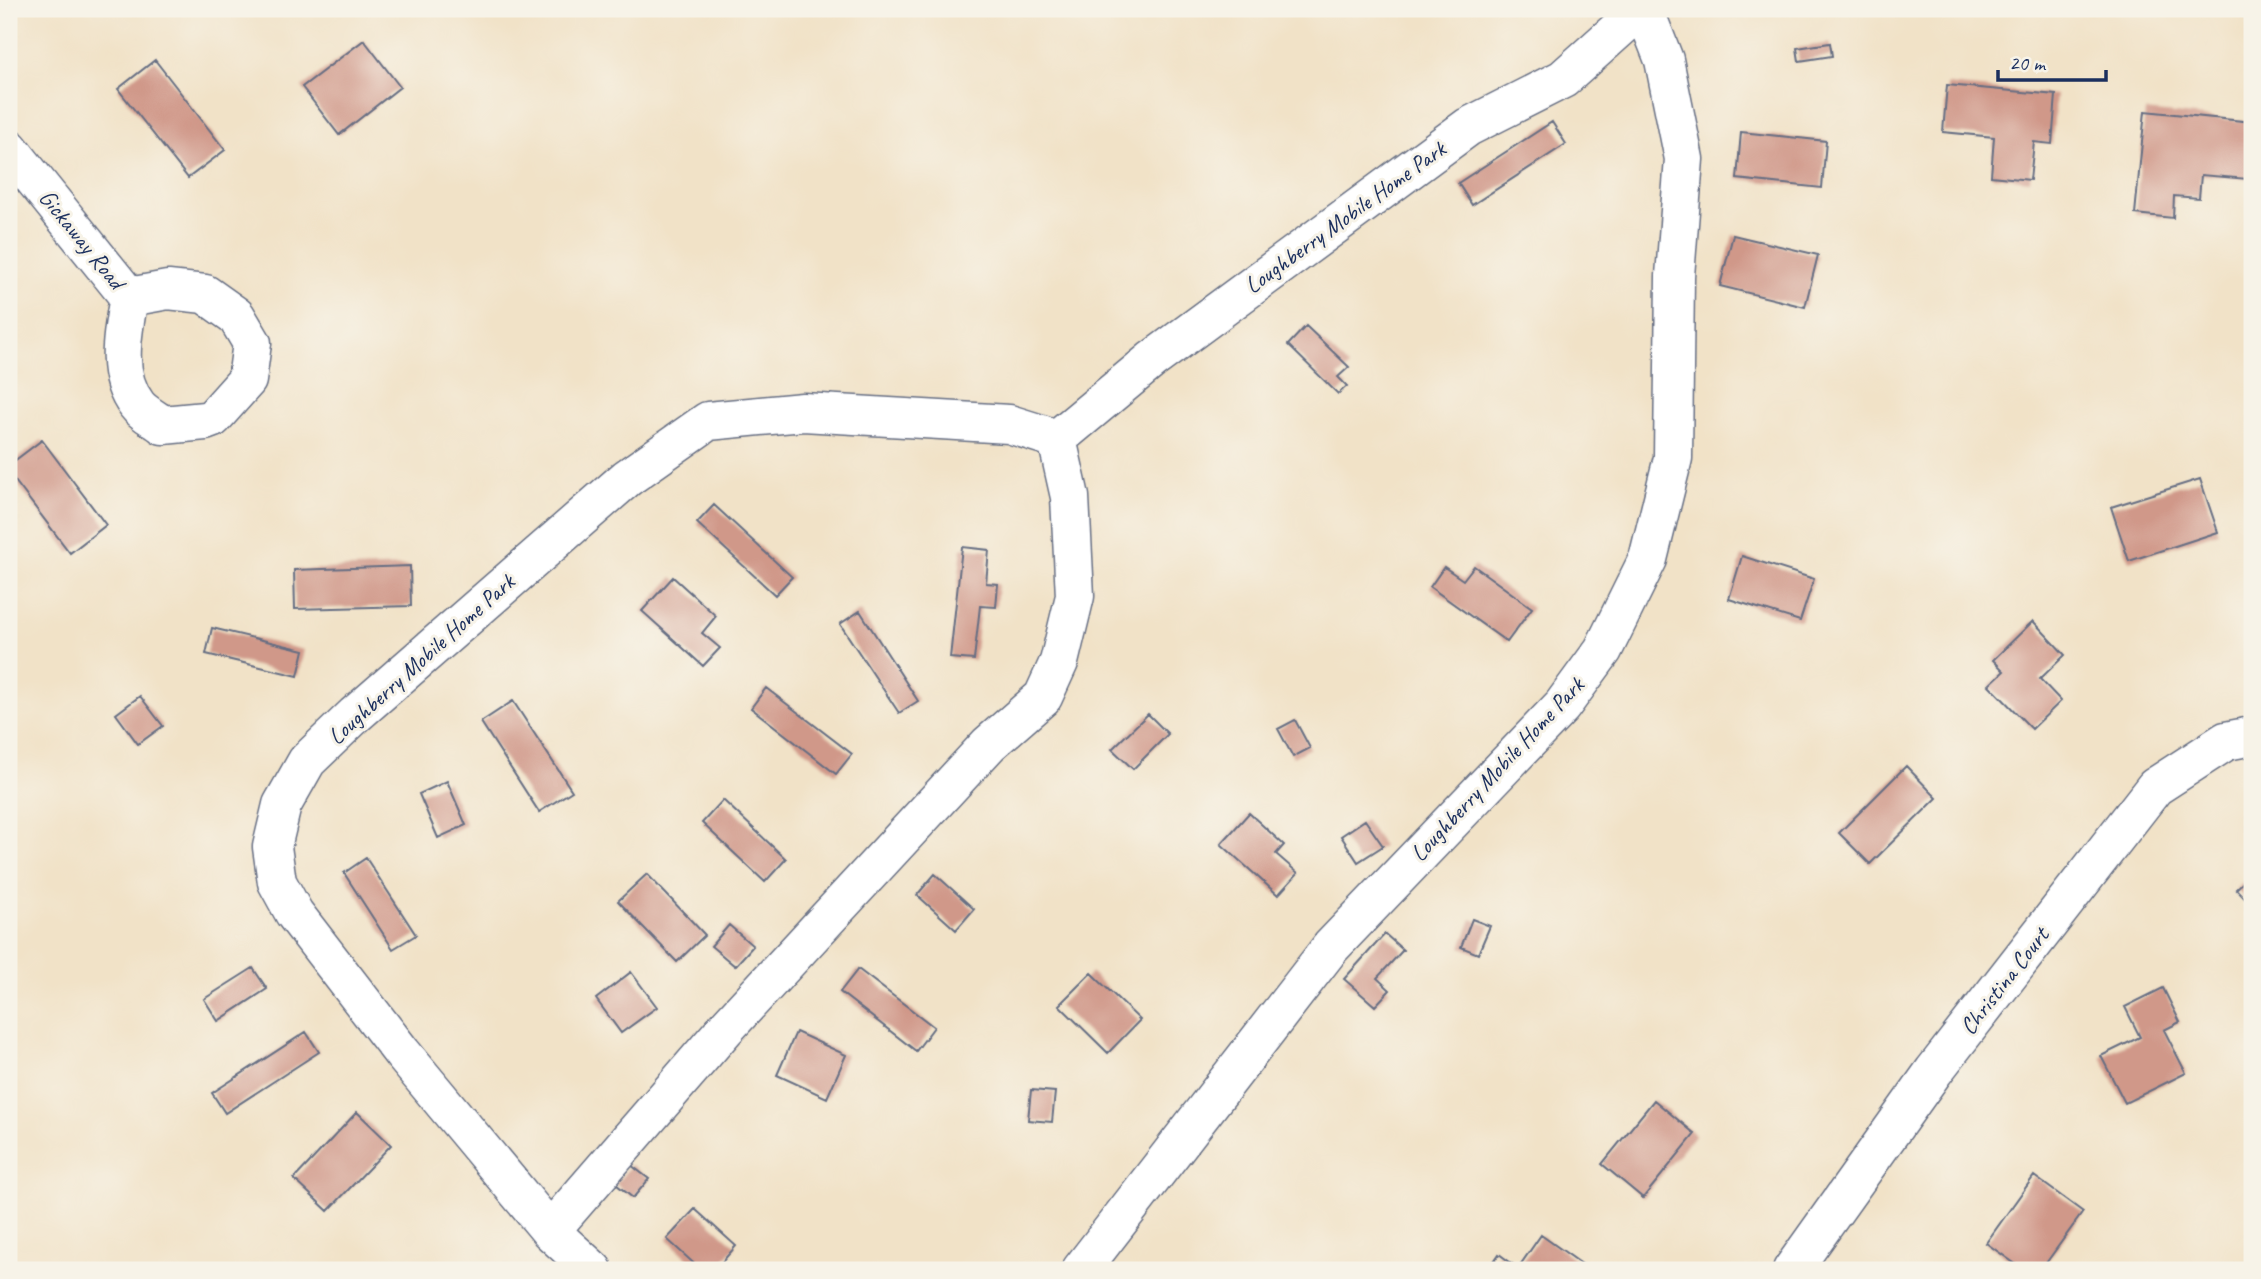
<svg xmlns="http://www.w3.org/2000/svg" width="2261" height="1279" font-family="Caveat,sans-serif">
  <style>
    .building { fill: #d09889 }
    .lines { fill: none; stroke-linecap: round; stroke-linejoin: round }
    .minor-casing { stroke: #666e83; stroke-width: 41 }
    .minor { stroke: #fff; stroke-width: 38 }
    .labels { text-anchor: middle; stroke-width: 6; stroke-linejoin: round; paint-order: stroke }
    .street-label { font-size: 24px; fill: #1b2f5e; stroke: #f7f3e8 }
  </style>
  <rect width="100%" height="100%" fill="#f7f3e8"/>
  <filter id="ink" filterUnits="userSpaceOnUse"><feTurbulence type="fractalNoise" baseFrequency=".0143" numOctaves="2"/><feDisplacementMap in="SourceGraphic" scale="14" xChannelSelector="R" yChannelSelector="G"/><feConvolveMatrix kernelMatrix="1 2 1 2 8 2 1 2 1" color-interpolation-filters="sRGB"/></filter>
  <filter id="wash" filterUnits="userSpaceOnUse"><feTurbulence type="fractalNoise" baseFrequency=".00686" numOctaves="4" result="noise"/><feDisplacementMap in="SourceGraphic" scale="28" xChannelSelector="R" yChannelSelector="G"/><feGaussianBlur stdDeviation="1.57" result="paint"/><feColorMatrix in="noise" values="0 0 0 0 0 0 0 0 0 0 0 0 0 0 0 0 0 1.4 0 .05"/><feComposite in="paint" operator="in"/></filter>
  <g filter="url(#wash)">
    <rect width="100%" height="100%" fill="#f1e2c7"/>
    <g id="blocks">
      <!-- building -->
      <path class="building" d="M 364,40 L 400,87 L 339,135 L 302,87 Z
        M 1830,43 L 1832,56 L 1799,61 L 1797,48 Z
        M 155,60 L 225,150 L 188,178 L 118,89 Z
        M 1947,85 L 2056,95 L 2052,144 L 2034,142 L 2030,180 L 1991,176 L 1994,137 L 1943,132 Z
        M 2145,111 L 2252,122 L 2248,179 L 2201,175 L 2199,198 L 2174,196 L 2173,218 L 2135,214 Z
        M 1552,122 L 1566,144 L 1472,205 L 1458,183 Z
        M 1741,132 L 1826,141 L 1822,188 L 1737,179 Z
        M 1733,235 L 1818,255 L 1805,307 L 1720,286 Z
        M 1306,326 L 1349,367 L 1338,377 L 1347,386 L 1338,394 L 1288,345 Z
        M 42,440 L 106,525 L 70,553 L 9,473 L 9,465 Z
        M 2200,479 L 2218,532 L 2129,561 L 2111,507 Z
        M 714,505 L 792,577 L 775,595 L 697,523 Z
        M 962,547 L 989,550 L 986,583 L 998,584 L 996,607 L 980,606 L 974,660 L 950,658 Z
        M 1742,556 L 1814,579 L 1800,621 L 1729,599 Z
        M 410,566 L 411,606 L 295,609 L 294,570 Z
        M 1474,566 L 1532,608 L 1507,642 L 1430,587 L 1444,567 L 1463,580 Z
        M 673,577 L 716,616 L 702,633 L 720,648 L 703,666 L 642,611 Z
        M 860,611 L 918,701 L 899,713 L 840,624 Z
        M 2033,621 L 2065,655 L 2040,679 L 2061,701 L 2032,729 L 1989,685 L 2004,671 L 1993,660 Z
        M 212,628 L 304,650 L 298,676 L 206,654 Z
        M 766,688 L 852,754 L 836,774 L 751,708 Z
        M 140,696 L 163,726 L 138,744 L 116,714 Z
        M 513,701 L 572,791 L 539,812 L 481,722 Z
        M 1148,714 L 1168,734 L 1133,769 L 1112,749 Z
        M 1295,720 L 1310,748 L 1293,757 L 1278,729 Z
        M 1906,766 L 1937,798 L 1870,864 L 1839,833 Z
        M 447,781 L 466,825 L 438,838 L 419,794 Z
        M 723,800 L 786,859 L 765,882 L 702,823 Z
        M 1249,813 L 1284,845 L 1276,854 L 1298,873 L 1278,895 L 1221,844 Z
        M 1365,820 L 1383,846 L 1358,862 L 1341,836 Z
        M 366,858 L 416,935 L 393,949 L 344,873 Z
        M 647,874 L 705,935 L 677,962 L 618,901 Z
        M 935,874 L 974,909 L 956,930 L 917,895 Z
        M 2252,874 L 2252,906 L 2236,889 Z
        M 1472,919 L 1490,926 L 1478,954 L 1461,947 Z
        M 729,925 L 753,946 L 735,966 L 711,946 Z
        M 1385,934 L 1403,950 L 1377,978 L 1390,990 L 1375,1006 L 1344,979 Z
        M 253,968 L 267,989 L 218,1021 L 204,999 Z
        M 858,969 L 934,1027 L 916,1051 L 840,992 Z
        M 631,972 L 657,1007 L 621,1033 L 596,999 Z
        M 1091,973 L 1140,1020 L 1108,1053 L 1059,1005 Z
        M 2163,988 L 2180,1022 L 2164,1030 L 2186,1073 L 2125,1103 L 2101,1056 L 2140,1037 L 2125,1007 Z
        M 306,1032 L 319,1052 L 225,1113 L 212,1093 Z
        M 796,1032 L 846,1055 L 827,1098 L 777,1075 Z
        M 1031,1090 L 1055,1092 L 1052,1122 L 1028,1120 Z
        M 1654,1100 L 1695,1134 L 1643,1198 L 1602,1164 Z
        M 357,1112 L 391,1145 L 328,1211 L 294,1179 Z
        M 631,1165 L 649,1179 L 633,1198 L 616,1184 Z
        M 2034,1176 L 2083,1212 L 2041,1270 L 2024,1270 L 1986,1243 Z
        M 695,1209 L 736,1246 L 715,1270 L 701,1270 L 667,1239 Z
        M 1541,1235 L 1583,1265 L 1579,1270 L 1488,1270 L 1499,1254 L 1518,1268 Z"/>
    </g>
  </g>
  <g filter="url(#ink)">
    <use href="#blocks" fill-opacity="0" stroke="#666e83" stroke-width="2"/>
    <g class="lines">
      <!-- minor casing -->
      <g class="minor-casing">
        <path id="minor" d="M 9,148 L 129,297
          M 168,290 L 205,294 L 236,316 L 252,343 L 247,380 L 213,418 L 205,421 L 163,425 C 155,419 143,413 137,405 C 113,374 123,332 129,297 Z
          M 1057,439 L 1152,360 L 1468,127 L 1563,79 L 1641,9
          M 550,1231 L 725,1029 L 989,744 L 1043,697 L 1059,662 L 1075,596 L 1070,497 L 1057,439 L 1009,424 L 803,412 L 708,421 L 627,478 L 355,715 L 307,761 L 282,805 L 272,847 L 277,882 L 294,913 L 402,1053 L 550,1231 L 593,1270
          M 1081,1270 L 1331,947 L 1562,706 L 1603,650 L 1648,559 L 1673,458 L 1675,276 L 1684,159 L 1664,60 L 1644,9
          M 1792,1270 L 1934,1071 L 2155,787 L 2226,741 L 2252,736"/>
      </g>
      <!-- minor -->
      <use href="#minor" class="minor"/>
    </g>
  </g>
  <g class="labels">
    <!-- street labels -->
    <g class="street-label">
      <text transform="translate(1345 217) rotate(-36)" y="8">Loughberry Mobile Home Park</text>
      <text transform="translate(82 239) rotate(51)" y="8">Gickaway Road</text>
      <text transform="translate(421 659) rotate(-42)" y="8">Loughberry Mobile Home Park</text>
      <text transform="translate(1497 769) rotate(-47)" y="8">Loughberry Mobile Home Park</text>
      <text transform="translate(2004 981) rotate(-52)" y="8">Christina Court</text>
    </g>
  </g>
  <!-- margin -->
  <rect width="2261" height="1279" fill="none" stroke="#f7f3e8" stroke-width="35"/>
  <!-- scale -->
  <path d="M1998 70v10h108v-10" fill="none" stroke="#1b2f5e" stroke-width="3.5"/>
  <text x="2009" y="70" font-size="21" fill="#1b2f5e" stroke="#f7f3e8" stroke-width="5" paint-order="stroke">20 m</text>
</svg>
